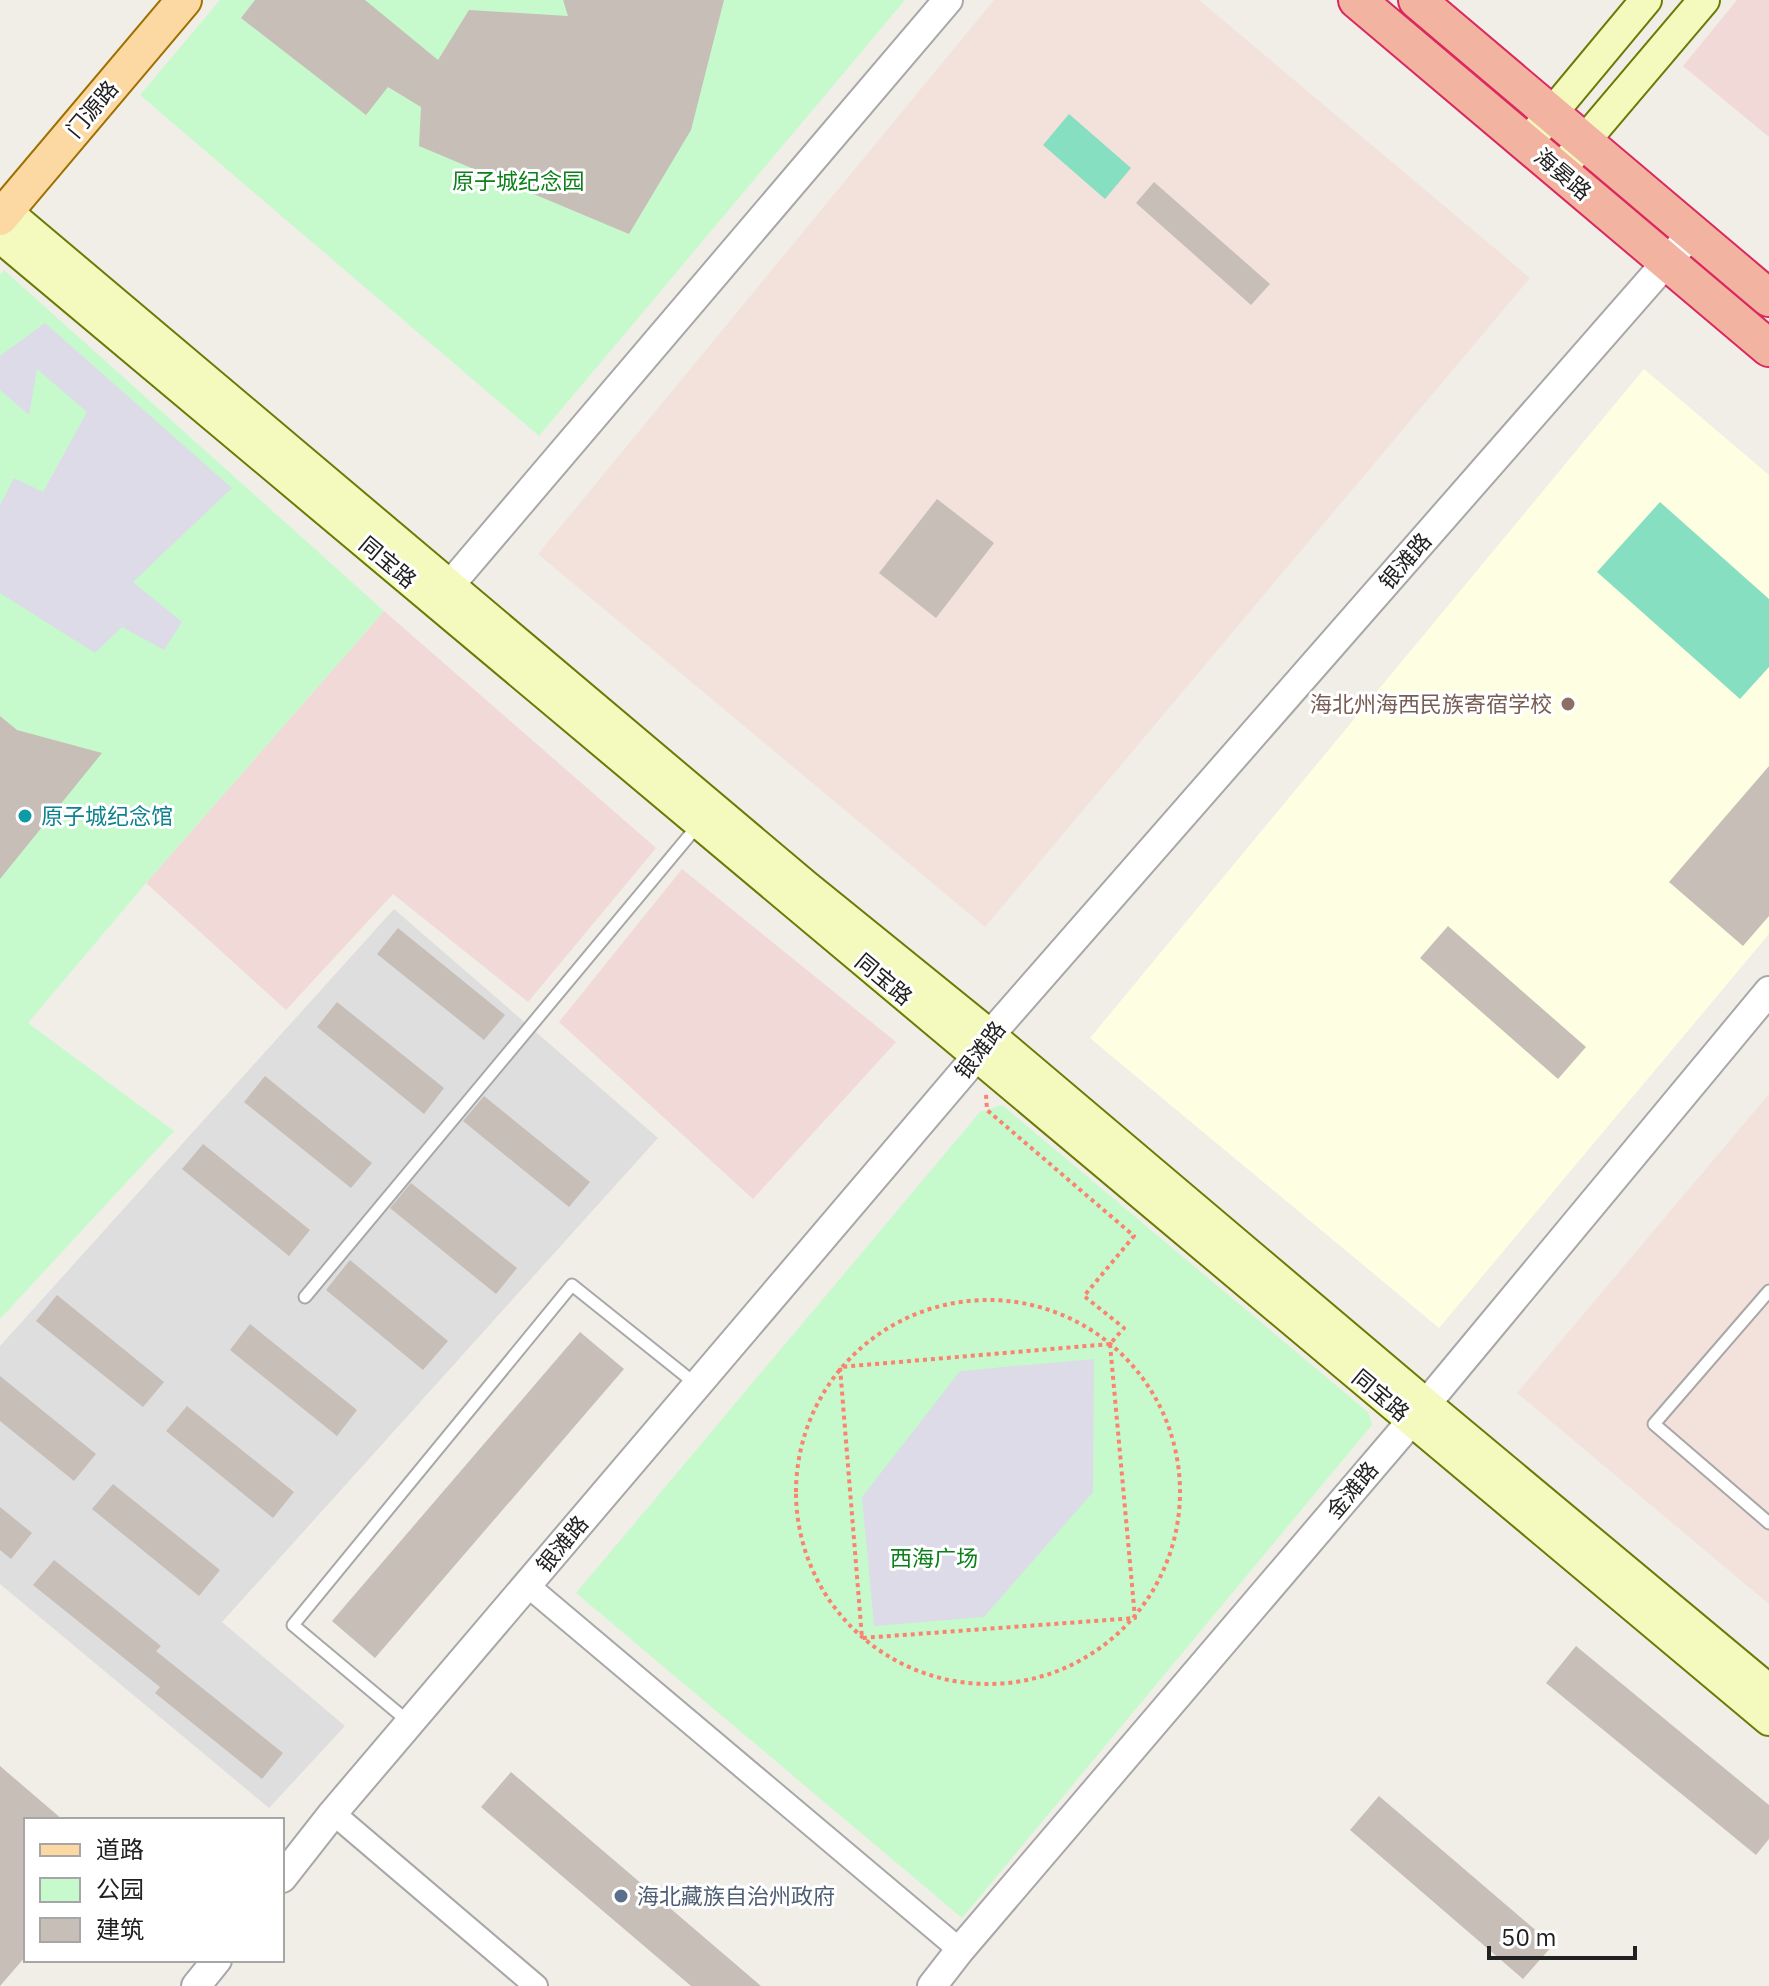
<svg xmlns="http://www.w3.org/2000/svg" width="1769" height="1986" font-family="'IBM Plex Sans','Noto Sans SC',sans-serif">
  <style>
    .residential { fill: #dfdede }
    .commercial { fill: #f1d9d7 }
    .education { fill: #feffe2 }
    .military { fill: #f2e2db }
    .park { fill: #c6facc }
    .pitch { fill: #86dfc1 }
    .plaza { fill: #dcdbe7 }
    .building { fill: #c6beb7 }
    .lines { fill: none; stroke-linecap: round; stroke-linejoin: round }
    .service-casing { stroke: #a8a8a8; stroke-width: 15 }
    .minor-casing { stroke: #a8a8a8; stroke-width: 26 }
    .tertiary-casing { stroke: #a8a8a8; stroke-width: 32 }
    .secondary-casing { stroke: #697a05; stroke-width: 34 }
    .primary-casing { stroke: #9d7000; stroke-width: 38 }
    .trunk-casing { stroke: #db285e; stroke-width: 40 }
    .path { stroke: #fa8470; stroke-width: 4; stroke-dasharray: 4 4; stroke-linecap: butt }
    .service { stroke: #fff; stroke-width: 11 }
    .minor { stroke: #fff; stroke-width: 22 }
    .tertiary { stroke: #fff; stroke-width: 28 }
    .secondary { stroke: #f4fabd; stroke-width: 30 }
    .primary { stroke: #fcd9a2; stroke-width: 34 }
    .trunk { stroke: #f2b4a0; stroke-width: 36 }
    .education-dot { fill: #8d6e63; stroke: #fff; stroke-width: 3 }
    .culture-dot { fill: #0f9aa8; stroke: #fff; stroke-width: 3 }
    .service-dot { fill: #5c6f8a; stroke: #fff; stroke-width: 3 }
    .labels { text-anchor: middle; stroke-width: 6; stroke-linejoin: round; paint-order: stroke }
    .street-label { font-size: 22px; fill: #212121; stroke: #fff }
    .park-label { font-size: 22px; fill: #0c811b; stroke: #fff }
    .education-label { font-size: 22px; fill: #785e54; stroke: #fff; text-anchor: end }
    .culture-label { font-size: 22px; fill: #0d838f; stroke: #fff; text-anchor: start }
    .service-label { font-size: 22px; fill: #4e5e75; stroke: #fff; text-anchor: start }
  </style>
  <rect width="100%" height="100%" fill="#f1eee7"/>
  <!-- residential -->
  <path class="residential" d="M 394,909 L 658,1138 L 222,1622 L 345,1726 L 269,1808 L 0,1584 L 0,1346 Z"/>
  <!-- commercial -->
  <path class="commercial" d="M 1737,0 L 1769,0 L 1769,137 L 1683,66 Z
    M 384,611 L 656,848 L 528,1002 L 393,894 L 286,1010 L 146,883 Z
    M 682,869 L 896,1042 L 753,1199 L 559,1022 Z"/>
  <!-- education -->
  <path class="education" d="M 1644,369 L 1769,475 L 1769,934 L 1439,1328 L 1090,1038 Z"/>
  <!-- military -->
  <path class="military" d="M 994,0 L 1199,0 L 1530,278 L 985,927 L 538,554 Z
    M 1769,1094 L 1769,1604 L 1517,1393 Z"/>
  <!-- park -->
  <path class="park" d="M 220,0 L 905,0 L 539,436 L 140,95 Z
    M 4,270 L 384,611 L 146,883 L 28,1023 L 174,1131 L 0,1319 L 0,275 Z
    M 1002,1105 L 1369,1413 L 1372,1425 L 962,1918 L 576,1593 L 980,1112 Z"/>
  <!-- pitch -->
  <path class="pitch" d="M 1069,114 L 1131,168 L 1105,199 L 1043,145 Z
    M 1660,502 L 1769,599 L 1769,667 L 1740,699 L 1597,572 Z"/>
  <!-- plaza -->
  <path class="plaza" d="M 45,323 L 232,488 L 133,582 L 182,622 L 164,650 L 122,627 L 95,653 L 0,593 L 0,505 L 14,478 L 43,492 L 87,412 L 37,369 L 29,415 L 0,390 L 0,356 Z
    M 1094,1359 L 1093,1492 L 984,1617 L 874,1626 L 862,1497 L 960,1371 Z"/>
  <!-- building -->
  <path class="building" d="M 255,0 L 365,0 L 438,60 L 469,10 L 568,16 L 563,0 L 724,0 L 691,130 L 629,234 L 419,146 L 421,107 L 388,87 L 366,115 L 241,18 Z
    M 1154,182 L 1270,284 L 1251,305 L 1136,203 Z
    M 937,499 L 994,543 L 936,618 L 879,573 Z
    M 0,716 L 17,730 L 102,753 L 0,879 Z
    M 1769,766 L 1769,916 L 1743,946 L 1669,882 Z
    M 1448,926 L 1586,1047 L 1558,1079 L 1420,958 Z
    M 398,928 L 505,1015 L 484,1040 L 377,954 Z
    M 337,1002 L 444,1088 L 424,1114 L 317,1027 Z
    M 265,1076 L 372,1163 L 351,1188 L 244,1102 Z
    M 484,1096 L 590,1182 L 569,1207 L 463,1121 Z
    M 203,1144 L 310,1230 L 289,1256 L 182,1169 Z
    M 411,1183 L 517,1268 L 496,1294 L 390,1208 Z
    M 350,1260 L 448,1341 L 423,1370 L 326,1290 Z
    M 57,1295 L 164,1382 L 143,1407 L 36,1321 Z
    M 250,1324 L 357,1410 L 337,1436 L 230,1350 Z
    M 580,1332 L 624,1369 L 375,1658 L 332,1621 Z
    M 0,1376 L 96,1454 L 74,1481 L 0,1421 Z
    M 187,1406 L 294,1492 L 273,1518 L 166,1431 Z
    M 113,1484 L 220,1570 L 199,1596 L 92,1509 Z
    M 0,1507 L 32,1533 L 11,1559 L 0,1550 Z
    M 54,1560 L 161,1646 L 156,1651 L 283,1753 L 262,1779 L 155,1693 L 160,1687 L 33,1585 Z
    M 1576,1646 L 1769,1805 L 1769,1839 L 1756,1855 L 1546,1683 Z
    M 0,1766 L 63,1820 L 26,1820 L 26,1956 L 0,1986 Z
    M 511,1772 L 761,1986 L 691,1986 L 481,1807 Z
    M 1379,1796 L 1553,1945 L 1523,1979 L 1350,1830 Z"/>
  <g class="lines">
    <!-- service casing -->
    <g class="service-casing">
      <path id="service" d="M 1769,1291 L 1654,1424 L 1769,1523
        M 305,1297 L 699,824
        M 410,1723 L 293,1625 L 572,1285 L 697,1385"/>
    </g>
    <!-- minor casing -->
    <g class="minor-casing">
      <path id="minor" d="M 527,1585 L 960,1950
        M 333,1813 L 536,1986"/>
    </g>
    <!-- tertiary casing -->
    <g class="tertiary-casing">
      <path id="tertiary" d="M 438,603 L 450,585 L 948,0
        M 282,1878 L 333,1813 L 977,1056 L 990,1035 L 1692,233
        M 196,1986 L 217,1960
        M 932,1986 L 960,1950 L 1426,1404 L 1769,991"/>
    </g>
    <!-- secondary casing -->
    <g class="secondary-casing">
      <path id="secondary" d="M 1527,143 L 1646,0
        M 1559,171 L 1704,0
        M 6,211 L 806,886 L 990,1035 L 1426,1404 L 1769,1690
        M 0,237 L 1769,1720"/>
    </g>
    <!-- primary casing -->
    <g class="primary-casing">
      <path id="primary" d="M 0,218 L 184,0"/>
    </g>
    <!-- trunk casing -->
    <g class="trunk-casing">
      <path id="trunk" d="M 1357,0 L 1769,348
        M 1417,0 L 1769,298"/>
    </g>
    <!-- path -->
    <path class="path" d="M 986,1095 L 987,1110 L 1134,1236 L 1084,1296 L 1124,1328 L 1110,1344
      M796 1492a192 192 0 1 1 384 0a192 192 0 1 1-384 0Z
      M 1110,1344 L 1135,1618 L 862,1638 L 840,1367 Z"/>
    <!-- service -->
    <use href="#service" class="service"/>
    <!-- minor -->
    <use href="#minor" class="minor"/>
    <!-- tertiary -->
    <use href="#tertiary" class="tertiary"/>
    <!-- secondary -->
    <use href="#secondary" class="secondary"/>
    <!-- primary -->
    <use href="#primary" class="primary"/>
    <!-- trunk -->
    <use href="#trunk" class="trunk"/>
  </g>
  <!-- markers -->
  <circle class="education-dot" cx="1568" cy="704" r="8"/>
  <circle class="culture-dot" cx="25" cy="816" r="8"/>
  <circle class="service-dot" cx="621" cy="1896" r="8"/>
  <g class="labels">
    <!-- street labels -->
    <g class="street-label">
      <text transform="translate(92 109) rotate(-50)" y="8">门源路</text>
      <text transform="translate(1563 174) rotate(40)" y="8">海晏路</text>
      <text transform="translate(1405 561) rotate(-49)" y="8">银滩路</text>
      <text transform="translate(388 562) rotate(40)" y="8">同宝路</text>
      <text transform="translate(884 979) rotate(40)" y="8">同宝路</text>
      <text transform="translate(980 1050) rotate(-52)" y="8">银滩路</text>
      <text transform="translate(1381 1395) rotate(40)" y="8">同宝路</text>
      <text transform="translate(1352 1490) rotate(-50)" y="8">金滩路</text>
      <text transform="translate(562 1544) rotate(-50)" y="8">银滩路</text>
    </g>
    <!-- park labels -->
    <g class="park-label">
      <text x="518" y="189">原子城纪念园</text>
      <text x="934" y="1566">西海广场</text>
    </g>
    <!-- education labels -->
    <g class="education-label">
      <text x="1552" y="712">海北州海西民族寄宿学校</text>
    </g>
    <!-- culture labels -->
    <g class="culture-label">
      <text x="41" y="824">原子城纪念馆</text>
    </g>
    <!-- service labels -->
    <g class="service-label">
      <text x="637" y="1904">海北藏族自治州政府</text>
    </g>
  </g>
  <!-- legend -->
  <rect x="24" y="1818" width="260" height="144" fill="#ffffff" stroke="#a6a6a6" stroke-width="2"/>
  <rect x="40" y="1844" width="40" height="12" fill="#fcd9a2" stroke="#a6a6a6" stroke-width="2"/>
  <text x="96" y="1858" font-size="24" fill="#212121">道路</text>
  <rect x="40" y="1878" width="40" height="24" fill="#c6facc" stroke="#a6a6a6" stroke-width="2"/>
  <text x="96" y="1898" font-size="24" fill="#212121">公园</text>
  <rect x="40" y="1918" width="40" height="24" fill="#c6beb7" stroke="#a6a6a6" stroke-width="2"/>
  <text x="96" y="1938" font-size="24" fill="#212121">建筑</text>
  <!-- scale -->
  <path d="M1489 1946v12h146v-12" fill="none" stroke="#212121" stroke-width="4"/>
  <text x="1501" y="1946" font-size="24" fill="#212121" stroke="#ffffff" stroke-width="6" paint-order="stroke">50 m</text>
</svg>
